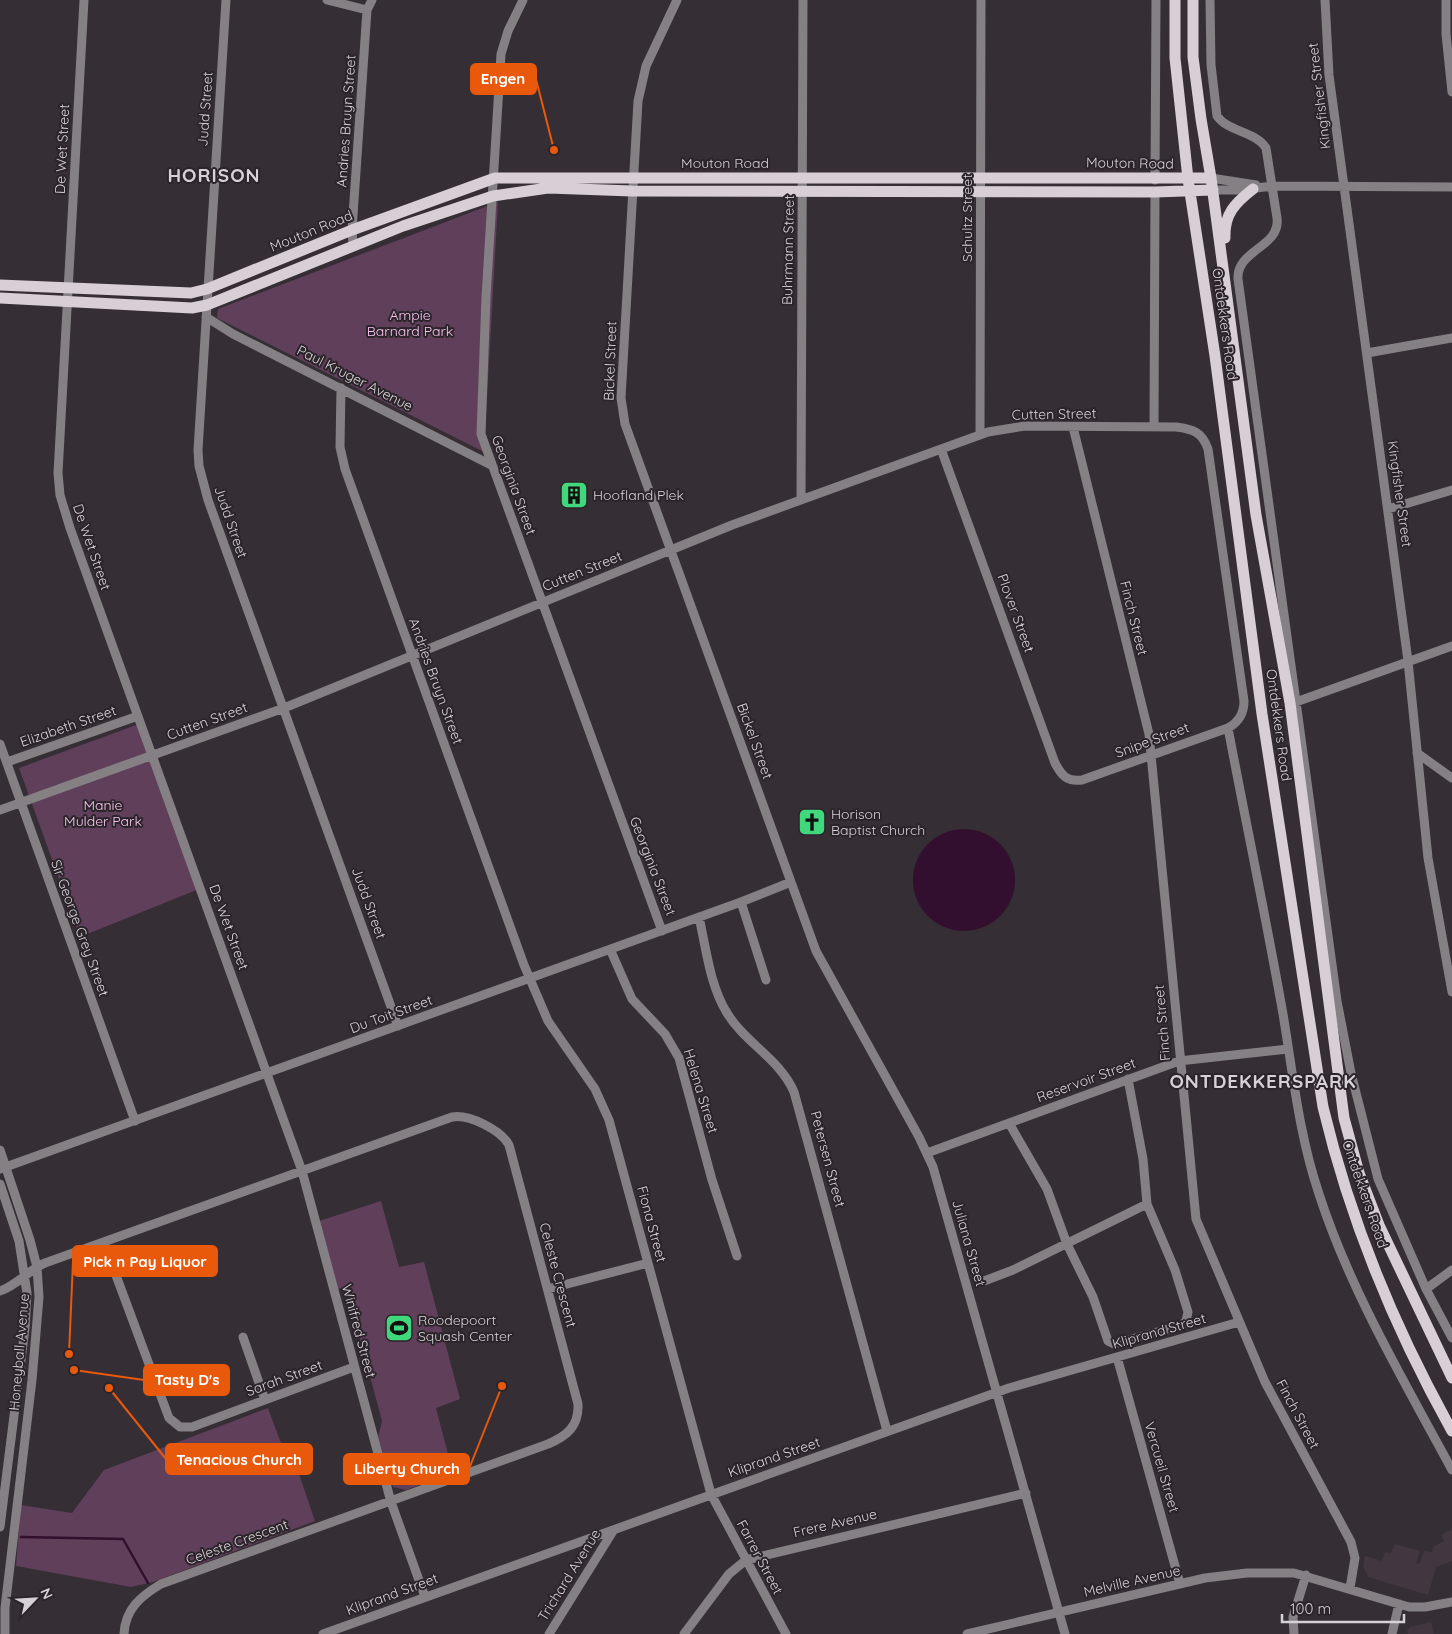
<svg xmlns="http://www.w3.org/2000/svg" width="1452" height="1634" font-family="Quicksand,sans-serif">
  <style>
    .built { fill: #423640 }
    .green { fill: #5f3f5a }
    .water { fill: #320f2e }
    .lines { fill: none; stroke-linecap: round; stroke-linejoin: round }
    .stream { stroke: #320f2e; stroke-width: 2.5 }
    .minor { stroke: #848083; stroke-width: 9 }
    .major { stroke: #d7cfd5; stroke-width: 11 }
    .labels { text-anchor: middle; stroke-width: 4; stroke-linejoin: round; paint-order: stroke }
    .street-label { font-size: 14px; fill: #d6d1d5; stroke: #2b242a }
    .park-label { font-size: 14px; fill: #f8c3ef; stroke: #2b242a }
    .poi-label { font-size: 14px; fill: #d6d1d5; stroke: #2b242a; text-anchor: start }
    .district-label { font-size: 19px; font-weight: bold; letter-spacing: 1px; fill: #d6d1d5; stroke: #2b242a }
    .leader { fill: none; stroke: #e8590c; stroke-width: 2 }
    .callout-dot { fill: #e8590c; stroke: #2b242a; stroke-width: 2 }
    .callout { fill: #e8590c; stroke: #e8590c; stroke-width: 2 }
    .callout-label { font-size: 15px; text-anchor: middle; font-weight: bold; fill: #fff }
  </style>
  <rect width="100%" height="100%" fill="#352e34"/>
  <!-- built -->
  <path class="built" d="M 1452,1529 L 1452,1561 L 1436,1567 L 1428,1595 L 1368,1577 L 1363,1566 L 1365,1556 L 1382,1561 L 1385,1552 L 1391,1553 L 1395,1544 L 1420,1551 L 1416,1563 L 1419,1564 L 1424,1551 L 1432,1552 L 1433,1547 L 1444,1541 L 1441,1535 Z
    M 1431,1622 L 1434,1634 L 1408,1634 L 1407,1631 L 1410,1627 Z"/>
  <!-- green -->
  <path class="green" d="M 498,202 L 484,452 L 217,318 L 218,309 Z
    M 139,724 L 199,889 L 80,937 L 19,768 Z
    M 381,1201 L 399,1267 L 424,1262 L 460,1399 L 436,1408 L 453,1473 L 406,1490 L 393,1487 L 378,1437 L 382,1421 L 346,1287 L 337,1289 L 319,1221 Z
    M 268,1408 L 292,1473 L 298,1471 L 315,1521 L 153,1582 L 131,1587 L 16,1566 L 21,1505 L 72,1513 L 104,1470 Z"/>
  <!-- water -->
  <path class="water" d="M913 880a51 51 0 1 1 102 0a51 51 0 1 1-102 0Z"/>
  <g class="lines">
    <!-- stream -->
    <path class="stream" d="M 21,1537 L 123,1539 L 148,1583"/>
    <!-- minor -->
    <path class="minor" d="M 84,0 L 58,473 L 60,495 L 70,528 L 302,1171 L 391,1502 L 425,1597
      M 226,0 L 198,450 L 199,466 L 208,500 L 398,1026
      M 327,0 L 367,10
      M 523,0 L 508,31 L 501,54 L 486,297 L 481,434 L 662,931
      M 677,0 L 646,66 L 638,101 L 621,398 L 625,424 L 816,951 L 919,1137 L 933,1167 L 1065,1634
      M 1210,0 L 1211,65 L 1217,116 C 1228,132 1255,131 1266,148 L 1277,218 C 1281,247 1236,250 1238,279 L 1337,1001 L 1351,1073 L 1378,1179 L 1426,1289 L 1452,1338
      M 1325,0 L 1329,75 L 1408,661 L 1428,858 L 1452,992
      M 1446,0 L 1446,34 L 1452,92
      M 1211,178 L 1256,185
      M 1155,180 L 1156,0
      M 1213,190 L 1242,190 L 1272,186 L 1452,187
      M 353,245 L 352,230 L 367,10 L 372,0
      M 206,317 L 233,334 L 491,465
      M 1367,353 L 1452,338
      M 341,388 L 340,447 L 345,469 L 524,965 L 548,1021 L 595,1089 L 609,1120 L 711,1494 L 786,1634
      M 1073,427 L 1149,734 L 1196,1219 L 1265,1382 L 1351,1542 L 1355,1558 L 1350,1588
      M 1154,427 L 1155,192
      M 980,435 L 981,0
      M 801,500 L 803,0
      M 1388,509 L 1452,490
      M 1296,702 L 1452,646
      M 1228,728 C 1246,823 1266,918 1283,1014 C 1293,1074 1299,1135 1319,1194 C 1350,1290 1404,1381 1452,1470
      M 0,744 L 135,1121
      M 1417,753 L 1452,778
      M 7,762 L 138,716
      M 0,810 L 284,708 L 732,525 L 988,432 L 1025,426 L 1176,427 C 1193,429 1202,432 1208,449 L 1244,701 C 1244,713 1239,722 1228,728 L 1082,780 C 1067,782 1062,776 1055,763 L 941,449
      M 741,902 L 766,980
      M 699,917 C 706,948 710,986 727,1013 C 745,1043 780,1059 794,1092 L 887,1431
      M 610,949 L 632,999 L 665,1034 L 679,1058 L 712,1180 L 737,1256
      M 1009,1123 L 1047,1189 L 1067,1244 L 1093,1297 L 1108,1341 L 1114,1344 L 1182,1325 L 1186,1321 L 1188,1312 L 1175,1270 L 1147,1204 L 1143,1159 L 1128,1079
      M 0,1150 L 30,1240 L 37,1267 L 39,1297 L 32,1380 L 5,1608 L 5,1634
      M 927,1153 L 1179,1061 L 1288,1049
      M 0,1169 L 741,902 L 791,882
      M 0,1184 L 19,1241 L 27,1293 L 25,1328 L 0,1527
      M 104,1243 L 169,1418 L 180,1427 L 192,1427 L 354,1367
      M 984,1281 L 1013,1270 L 1147,1204
      M 548,1289 L 648,1263
      M 1426,1289 L 1452,1270
      M 0,1291 C 18,1285 28,1270 45,1263 L 452,1117 C 469,1114 501,1130 509,1145 L 578,1404 C 579,1426 567,1436 548,1444 L 161,1584 C 141,1596 125,1609 124,1634
      M 243,1337 L 265,1400
      M 1117,1357 L 1180,1584
      M 323,1634 L 1009,1388 L 1239,1322
      M 549,1634 L 613,1531
      M 684,1634 L 729,1574 L 746,1560 L 1026,1493
      M 967,1634 L 1205,1578 L 1247,1573 L 1294,1573 L 1409,1607 L 1425,1607 L 1452,1602
      M 1294,1634 L 1293,1617 L 1306,1575
      M 1392,1634 L 1399,1604"/>
    <!-- major -->
    <path class="major" d="M 1175,0 L 1175,58 L 1188,179 L 1215,356 L 1262,714 L 1323,1107 C 1350,1220 1395,1329 1452,1431
      M 1193,0 L 1193,57 L 1201,119 L 1211,178 L 1256,515 L 1290,703 L 1344,1118 L 1359,1173 L 1379,1225 L 1452,1378
      M 1225,238 C 1224,214 1235,203 1253,189
      M 0,285 L 191,293 L 207,289 L 352,230 L 495,178 L 1211,178
      M 0,298 L 192,308 L 207,305 L 403,226 L 493,196 L 548,188 L 632,191 L 1155,192 L 1213,190"/>
  </g>
  <!-- icons -->
  <defs>
    <g id="building-square" transform="scale(1.4375)"><rect x="-9" y="-9" width="18" height="18" rx="4" fill="#41d77c" stroke="#2b242a"/><path d="M-4-6H4V6H1V3H-1V6H-4ZM-2.5-4.3h1.7v1.8h-1.7ZM.8-4.3h1.7v1.8H.8ZM-2.5-1h1.7V.8h-1.7ZM.8-1h1.7V.8H.8Z" fill="#111"/></g>
    <g id="church-square" transform="scale(1.4375)"><rect x="-9" y="-9" width="18" height="18" rx="4" fill="#41d77c" stroke="#2b242a"/><path d="M-1.2-6h2.4v3.5h3.3v2.4h-3.3V6h-2.4V-.1h-3.3v-2.4h3.3Z" fill="#111"/></g>
    <g id="stadium-square" transform="scale(1.4375)"><rect x="-9" y="-9" width="18" height="18" rx="4" fill="#41d77c" stroke="#2b242a"/><path d="M0-5a6.5 5 0 1 0 0 10a6.5 5 0 1 0 0-10ZM-3.5-1.8h7v3.6h-7Z" fill="#111"/></g>
  </defs>
  <g fill-rule="evenodd">
    <use href="#building-square" x="574" y="495"/>
    <use href="#church-square" x="812" y="822"/>
    <use href="#stadium-square" x="399" y="1328"/>
  </g>
  <g class="labels">
    <!-- street labels -->
    <g class="street-label">
      <text transform="translate(1319 96) rotate(-97)" y="5">Kingfisher Street</text>
      <text transform="translate(205 109) rotate(-86)" y="5">Judd Street</text>
      <text transform="translate(346 121) rotate(-86)" y="5">Andries Bruyn Street</text>
      <text transform="translate(62 149) rotate(-87)" y="5">De Wet Street</text>
      <text x="725" y="168">Mouton Road</text>
      <text transform="translate(1130 163) rotate(1)" y="5">Mouton Road</text>
      <text transform="translate(967 218) rotate(-90)" y="5">Schultz Street</text>
      <text transform="translate(311 231) rotate(-22)" y="5">Mouton Road</text>
      <text transform="translate(788 250) rotate(-89)" y="5">Buhrmann Street</text>
      <text transform="translate(1225 324) rotate(82)" y="5">Ontdekkers Road</text>
      <text transform="translate(610 361) rotate(-88)" y="5">Bickel Street</text>
      <text transform="translate(355 378) rotate(27)" y="5">Paul Kruger Avenue</text>
      <text transform="translate(1054 414) rotate(-1)" y="5">Cutten Street</text>
      <text transform="translate(514 485) rotate(70)" y="5">Georginia Street</text>
      <text transform="translate(1400 494) rotate(82)" y="5">Kingfisher Street</text>
      <text transform="translate(231 522) rotate(71)" y="5">Judd Street</text>
      <text transform="translate(92 547) rotate(71)" y="5">De Wet Street</text>
      <text transform="translate(582 571) rotate(-22)" y="5">Cutten Street</text>
      <text transform="translate(1016 613) rotate(70)" y="5">Plover Street</text>
      <text transform="translate(1134 618) rotate(76)" y="5">Finch Street</text>
      <text transform="translate(436 681) rotate(70)" y="5">Andries Bruyn Street</text>
      <text transform="translate(207 721) rotate(-20)" y="5">Cutten Street</text>
      <text transform="translate(1279 725) rotate(82)" y="5">Ontdekkers Road</text>
      <text transform="translate(68 726) rotate(-19)" y="5">Elizabeth Street</text>
      <text transform="translate(1152 740) rotate(-20)" y="5">Snipe Street</text>
      <text transform="translate(755 741) rotate(70)" y="5">Bickel Street</text>
      <text transform="translate(653 866) rotate(69)" y="5">Georginia Street</text>
      <text transform="translate(369 903) rotate(70)" y="5">Judd Street</text>
      <text transform="translate(229 927) rotate(70)" y="5">De Wet Street</text>
      <text transform="translate(80 928) rotate(70)" y="5">Sir George Grey Street</text>
      <text transform="translate(391 1014) rotate(-20)" y="5">Du Toit Street</text>
      <text transform="translate(1162 1023) rotate(-95)" y="5">Finch Street</text>
      <text transform="translate(1086 1080) rotate(-20)" y="5">Reservoir Street</text>
      <text transform="translate(701 1091) rotate(73)" y="5">Helena Street</text>
      <text transform="translate(828 1159) rotate(75)" y="5">Petersen Street</text>
      <text transform="translate(1365 1194) rotate(71)" y="5">Ontdekkers Road</text>
      <text transform="translate(652 1224) rotate(75)" y="5">Fiona Street</text>
      <text transform="translate(969 1243) rotate(74)" y="5">Juliana Street</text>
      <text transform="translate(558 1275) rotate(75)" y="5">Celeste Crescent</text>
      <text transform="translate(359 1331) rotate(75)" y="5">Winifred Street</text>
      <text transform="translate(1159 1331) rotate(-16)" y="5">Kliprand Street</text>
      <text transform="translate(19 1352) rotate(-85)" y="5">Honeyball Avenue</text>
      <text transform="translate(284 1378) rotate(-20)" y="5">Sarah Street</text>
      <text transform="translate(1298 1414) rotate(62)" y="5">Finch Street</text>
      <text transform="translate(774 1457) rotate(-19)" y="5">Kliprand Street</text>
      <text transform="translate(1162 1467) rotate(74)" y="5">Vercueil Street</text>
      <text transform="translate(835 1523) rotate(-13)" y="5">Frere Avenue</text>
      <text transform="translate(237 1542) rotate(-20)" y="5">Celeste Crescent</text>
      <text transform="translate(760 1557) rotate(62)" y="5">Farrer Street</text>
      <text transform="translate(569 1575) rotate(-58)" y="5">Trichard Avenue</text>
      <text transform="translate(1132 1581) rotate(-13)" y="5">Melville Avenue</text>
      <text transform="translate(392 1594) rotate(-20)" y="5">Kliprand Street</text>
    </g>
    <!-- park labels -->
    <g class="park-label">
      <text x="410" y="320">Ampie<tspan x="410" dy="16">Barnard Park</tspan></text>
      <text x="103" y="810">Manie<tspan x="103" dy="16">Mulder Park</tspan></text>
    </g>
    <!-- poi labels -->
    <g class="poi-label">
      <text x="593" y="500">Hoofland Plek</text>
      <text x="831" y="819">Horison<tspan x="831" dy="16">Baptist Church</tspan></text>
      <text x="418" y="1325">Roodepoort<tspan x="418" dy="16">Squash Center</tspan></text>
    </g>
    <!-- district labels -->
    <g class="district-label">
      <text x="214" y="182">HORISON</text>
      <text x="1263" y="1088">ONTDEKKERSPARK</text>
    </g>
  </g>
  <!-- callouts -->
  <path class="leader" d="M554 150L536 79M69 1354L73 1261M74 1370L144 1380M109 1388L166 1459M502 1386L469 1469"/>
  <g class="callout-dot">
    <circle cx="554" cy="150" r="5"/>
    <circle cx="69" cy="1354" r="5"/>
    <circle cx="74" cy="1370" r="5"/>
    <circle cx="109" cy="1388" r="5"/>
    <circle cx="502" cy="1386" r="5"/>
  </g>
  <g class="callout">
    <rect x="471" y="64" width="65" height="30" rx="5"/>
    <rect x="73" y="1246" width="144" height="30" rx="5"/>
    <rect x="144" y="1365" width="85" height="30" rx="5"/>
    <rect x="166" y="1444" width="146" height="30" rx="5"/>
    <rect x="344" y="1454" width="125" height="30" rx="5"/>
  </g>
  <g class="callout-label">
    <text x="503" y="84">Engen</text>
    <text x="145" y="1267">Pick n Pay Liquor</text>
    <text x="187" y="1385">Tasty D's</text>
    <text x="239" y="1465">Tenacious Church</text>
    <text x="407" y="1474">Liberty Church</text>
  </g>
  <!-- north arrow -->
  <g transform="translate(35 1599) rotate(65)" stroke="#2b242a" stroke-width="4" paint-order="stroke">
  <path d="M0-4L9 19L0 12L-9 19Z" fill="#d6d1d5"/>
  <text y="-8" font-size="14" font-weight="bold" text-anchor="middle" fill="#d6d1d5">N</text>
  </g>
  <!-- scale -->
  <path d="M1282 1614v8h122v-8" fill="none" stroke="#d6d1d5" stroke-width="2.5"/>
  <text x="1290" y="1614" font-size="15" fill="#d6d1d5" stroke="#2b242a" stroke-width="4" paint-order="stroke">100 m</text>
</svg>
